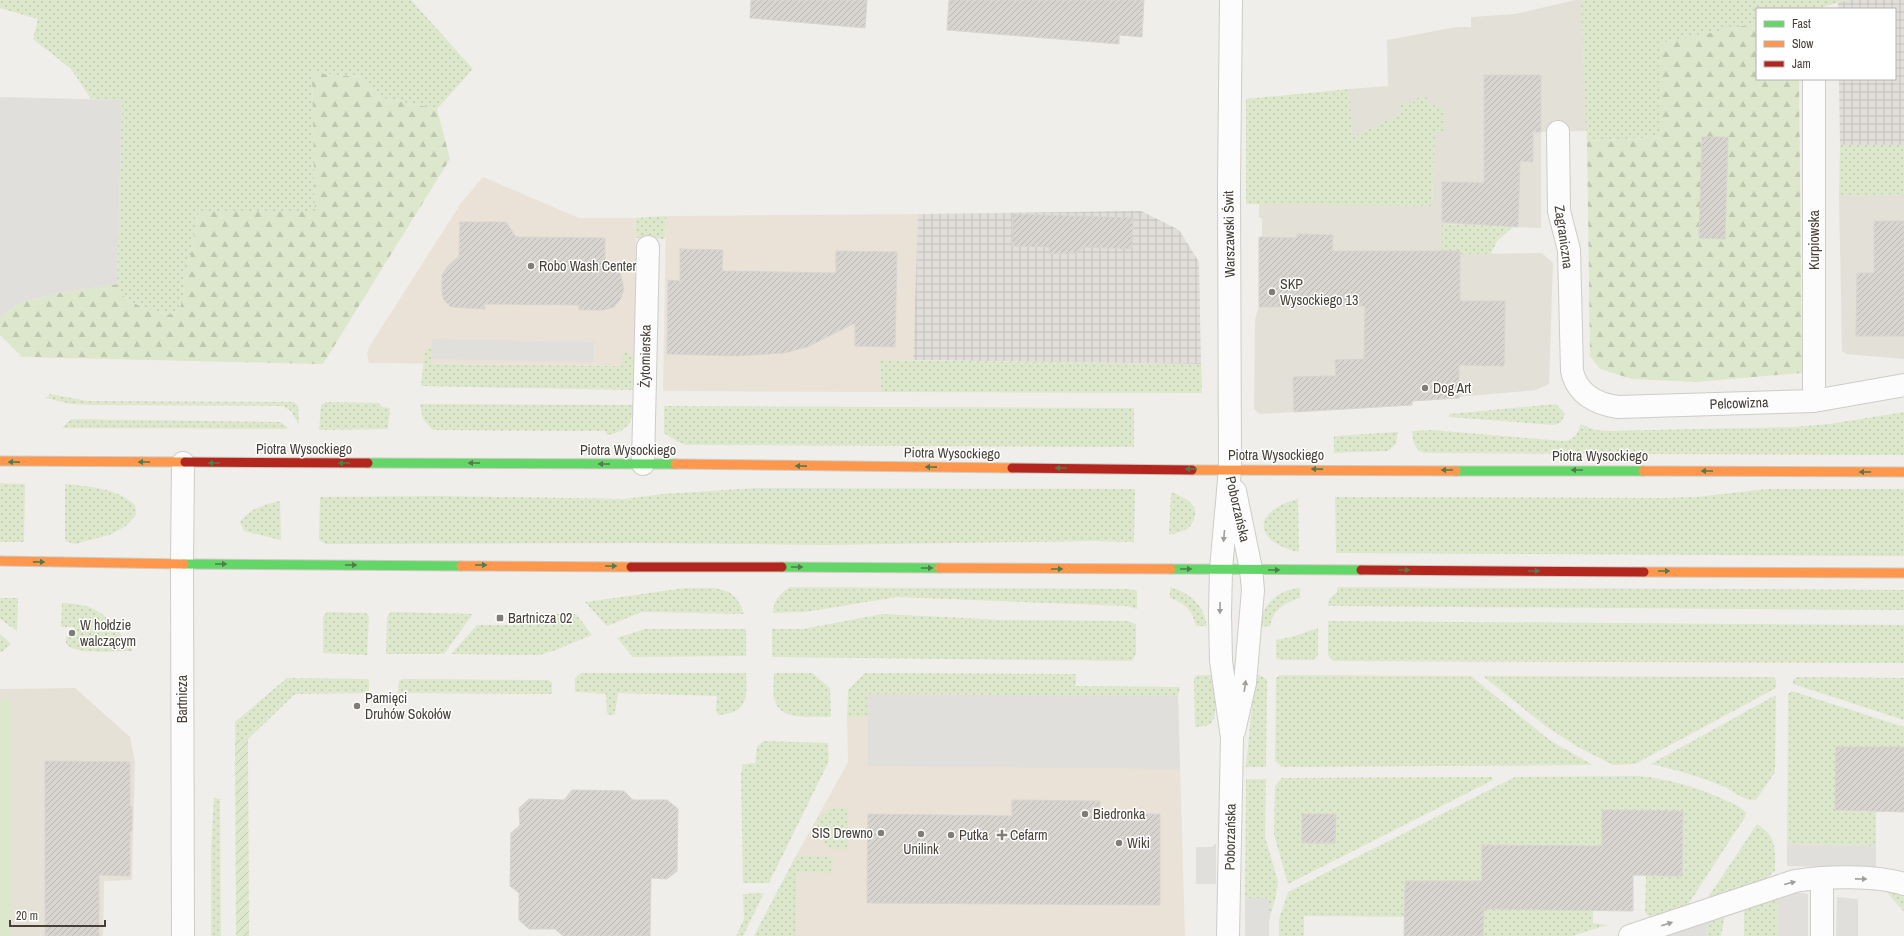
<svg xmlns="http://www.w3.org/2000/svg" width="1904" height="936" font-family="'Archivo Narrow',sans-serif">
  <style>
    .residential { fill: #e3e0d8 }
    .commercial { fill: #eae2d7 }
    .industrial { fill: url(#industrial-grid) }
    .education { fill: #e6e1d6 }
    .grass { fill: url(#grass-dots) }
    .forest { fill: url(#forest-firs) }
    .garden { fill: url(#garden-furrows) }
    .pitch { fill: #dde7cc }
    .parking { fill: #e1dfdb }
    .building { fill: url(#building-hatch); stroke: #d8d5d0 }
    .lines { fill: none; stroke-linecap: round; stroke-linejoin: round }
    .street-casing { stroke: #ceccc8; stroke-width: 24 }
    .fast-casing { stroke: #cecac1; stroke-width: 11 }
    .slow-casing { stroke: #cecac1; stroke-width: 11 }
    .jam-casing { stroke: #cecac1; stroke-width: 11 }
    .street { stroke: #fdfcfc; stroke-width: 22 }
    .fast { stroke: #63d668; stroke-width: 9 }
    .slow { stroke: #ff974d; stroke-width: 9 }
    .jam { stroke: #b3261e; stroke-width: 9 }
    .oneway { fill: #517b4b }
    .oneway2 { fill: #a19e9a }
    .poi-dot { fill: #817c76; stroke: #fff; stroke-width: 1.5 }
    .labels { text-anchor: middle; stroke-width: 3; stroke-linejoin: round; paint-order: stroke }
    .street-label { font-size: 14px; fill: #453f37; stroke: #fff }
    .poi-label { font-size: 14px; fill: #453f37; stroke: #fff; text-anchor: start }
  </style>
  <defs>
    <pattern id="industrial-grid" width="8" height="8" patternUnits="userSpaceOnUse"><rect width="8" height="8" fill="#e1deda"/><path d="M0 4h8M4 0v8" fill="none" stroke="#c2c0bc"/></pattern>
    <pattern id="grass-dots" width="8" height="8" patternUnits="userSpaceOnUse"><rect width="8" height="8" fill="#dde7cc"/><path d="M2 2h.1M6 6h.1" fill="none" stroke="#bfc7b0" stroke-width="1.8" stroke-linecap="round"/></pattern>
    <pattern id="forest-firs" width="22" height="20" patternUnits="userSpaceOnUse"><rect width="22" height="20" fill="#dde7cc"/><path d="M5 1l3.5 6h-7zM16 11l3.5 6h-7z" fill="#bfc7b0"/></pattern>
    <pattern id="garden-furrows" width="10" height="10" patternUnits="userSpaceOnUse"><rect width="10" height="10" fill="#dde7cc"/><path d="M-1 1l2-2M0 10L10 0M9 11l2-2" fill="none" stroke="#bfc7b0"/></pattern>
    <pattern id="building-hatch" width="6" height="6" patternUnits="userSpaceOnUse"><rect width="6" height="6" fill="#d8d5d1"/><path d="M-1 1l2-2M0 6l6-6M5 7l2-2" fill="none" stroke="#bbb8b4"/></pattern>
  </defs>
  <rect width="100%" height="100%" fill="#f0eeea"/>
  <!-- residential -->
  <path class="residential" d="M 1575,0 L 1581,0 L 1587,131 L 1541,132 L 1541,228 L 1443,224 L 1460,254 L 1542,253 L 1553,263 L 1549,384 L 1536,390 L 1413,401 L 1412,405 L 1260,414 L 1254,409 L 1255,319 L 1259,307 L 1259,237 L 1262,237 L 1262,218 L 1259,218 L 1259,203 L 1432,206 L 1435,131 L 1443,131 L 1430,105 L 1416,99 L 1416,102 L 1400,114 L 1352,137 L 1349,89 L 1388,86 L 1387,40 L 1456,27 L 1471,27 L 1471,17 L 1515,14 Z
    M 1904,194 L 1904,359 L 1846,354 L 1842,351 L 1839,196 Z"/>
  <!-- commercial -->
  <path class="commercial" d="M 483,177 L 579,218 L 636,218 L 635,366 L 369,363 L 367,353 L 369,347 L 461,203 Z
    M 918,214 L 913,360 L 880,360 L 881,392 L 663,391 L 666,216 Z
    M 868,694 L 1178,696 L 1185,936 L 754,936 L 796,856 L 848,762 L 847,717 L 868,717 Z"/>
  <!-- industrial -->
  <path class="industrial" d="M 1848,0 L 1904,0 L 1904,145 L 1840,145 L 1839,79 L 1895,79 L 1895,9 L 1838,9 L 1838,3 Z
    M 1141,211 L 1179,230 L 1199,262 L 1201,364 L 913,360 L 918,214 Z"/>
  <!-- education -->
  <path class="education" d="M 75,688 L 130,737 L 135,762 L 132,880 L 104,881 L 103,936 L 0,936 L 0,689 Z"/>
  <!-- grass -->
  <path class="grass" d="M 0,0 L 411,0 L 473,69 L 437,109 L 377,97 L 360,77 L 312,73 L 315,211 L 199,211 L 189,263 L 184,279 L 183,298 L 179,311 L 170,315 L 143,308 L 125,298 L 117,284 L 122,100 L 91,99 L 71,69 L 33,39 L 38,19 L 0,8 Z
    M 1581,0 L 1848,0 L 1816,9 L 1757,9 L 1757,23 L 1661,43 L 1661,137 L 1587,141 Z
    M 1349,89 L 1352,137 L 1400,114 L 1401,103 L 1416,102 L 1416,98 L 1427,98 L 1430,105 L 1443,107 L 1443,131 L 1435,132 L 1432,206 L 1246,204 L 1246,99 Z
    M 1840,145 L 1904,145 L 1904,194 L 1839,196 Z
    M 666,216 L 665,239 L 636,238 L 636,218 Z
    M 1442,224 L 1513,227 L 1497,241 L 1491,254 L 1442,254 Z
    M 432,346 L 431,364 L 622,366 L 623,350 C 640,356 635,376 634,390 L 421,386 L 424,356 L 428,347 Z
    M 880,360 L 1201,364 L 1202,393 L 881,392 Z
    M 50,394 L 88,401 L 294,402 L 298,406 L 299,425 L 291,411 L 283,406 L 87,405 L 71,404 L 46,398 Z
    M 326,402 L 379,403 L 382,407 L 390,408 L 388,429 L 319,430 L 321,405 Z
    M 420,404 L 633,405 C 634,424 625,432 607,435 L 606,431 L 433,430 L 423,419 Z
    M 1556,404 L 1565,414 L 1561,422 L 1554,425 L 1449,417 L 1449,414 Z
    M 664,406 L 1134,408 L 1134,447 L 686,445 L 676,441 L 664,433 Z
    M 1904,412 L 1904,455 L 1424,453 C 1414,450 1413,441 1412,431 L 1431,430 L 1563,441 C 1574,440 1578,435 1580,424 L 1595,430 L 1608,431 L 1794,427 L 1829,424 Z
    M 71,419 L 280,422 L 287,427 L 287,429 L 62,428 Z
    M 1398,432 L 1396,444 L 1388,451 L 1334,453 L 1334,436 Z
    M 0,483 L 25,484 L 24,542 L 0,542 Z
    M 65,484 C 90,487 115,487 135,505 L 136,515 L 126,526 L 109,535 L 75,544 L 65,541 Z
    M 757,488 L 1135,489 L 1134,542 L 1092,541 L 825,545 L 640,543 L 326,544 L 319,540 L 320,497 L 440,496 L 625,499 L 663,494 Z
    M 1767,489 L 1904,489 L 1904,556 L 1336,553 L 1335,497 L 1664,498 L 1696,497 Z
    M 1171,492 C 1183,497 1200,503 1194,519 C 1193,522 1190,527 1187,529 C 1182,532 1175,533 1169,535 Z
    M 1298,499 L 1299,552 C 1253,542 1251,511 1298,499 Z
    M 280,501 L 281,540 L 244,531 L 240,522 C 250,508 264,505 280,501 Z
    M 790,587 L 1129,589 L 1137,591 L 1137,609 L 1126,606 L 897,597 L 805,612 L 773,613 C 773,600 780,594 790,587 Z
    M 1170,587 C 1190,593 1204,605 1207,626 L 1196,626 C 1193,611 1184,602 1170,598 Z
    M 1337,587 L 1904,590 L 1904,610 L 1328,606 L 1329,599 L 1337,592 Z
    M 685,588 C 712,588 735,583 744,614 L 642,612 L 607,626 L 585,602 Z
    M 1300,588 L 1300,598 C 1285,602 1273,610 1270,626 L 1259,627 C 1262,605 1278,589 1300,588 Z
    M 0,598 L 18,598 L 17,631 L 0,619 Z
    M 62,603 C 102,604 111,620 133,651 C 118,651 75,655 66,644 L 66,637 L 76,636 L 74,627 L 61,627 Z
    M 327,612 L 366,613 L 369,616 L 367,655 L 323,653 L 323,617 Z
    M 391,612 L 473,614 L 444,654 L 386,654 L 387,617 Z
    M 537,614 L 576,614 L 592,635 L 553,651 L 539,655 L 451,654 L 477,625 L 519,625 Z
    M 883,614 L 1004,620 L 1128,621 L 1136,624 L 1136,654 L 1132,661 L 772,657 L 772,629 L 803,629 Z
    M 1328,621 L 1904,625 L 1904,663 L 1333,661 L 1328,655 Z
    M 1318,628 L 1318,655 L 1313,660 L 1281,660 L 1276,658 L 1276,640 L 1295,636 Z
    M 645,629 L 746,629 L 746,656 L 633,657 L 617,638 Z
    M 0,634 L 11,644 L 2,652 L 0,652 Z
    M 581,673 L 746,673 C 747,697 749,712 719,715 L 716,712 L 717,696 L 618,693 L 615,714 L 610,715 L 607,713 L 606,694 L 575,692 L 575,678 Z
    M 774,673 L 812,673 L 830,688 L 831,717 C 815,716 781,722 775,701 C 772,693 774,681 774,673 Z
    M 865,673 L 1076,674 L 1076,686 L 1180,687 L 1178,696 L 868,694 L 868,717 L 847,717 L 848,690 Z
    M 1197,675 L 1212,675 C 1213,687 1220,716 1210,724 C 1206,727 1200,726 1195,727 L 1194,678 Z
    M 1255,675 L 1260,675 L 1267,680 L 1266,767 L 1246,767 Z
    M 1280,675 L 1471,676 L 1542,734 L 1556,744 L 1593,765 L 1282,767 L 1275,761 L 1276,678 Z
    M 1483,676 L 1773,677 L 1776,680 L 1776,688 L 1635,764 L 1613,765 L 1578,747 L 1547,727 Z
    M 1797,677 L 1904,678 L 1904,720 L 1793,684 L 1793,680 Z
    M 287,678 L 367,679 L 369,681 L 369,693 L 295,694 L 248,739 L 235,740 L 235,722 Z
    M 402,679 L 549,680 L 552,683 L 552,694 L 398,693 L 399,681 Z
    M 1792,691 L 1904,727 L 1904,747 L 1836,747 L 1835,810 L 1876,812 L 1876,846 L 1787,844 L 1788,694 Z
    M 1776,695 L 1775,772 L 1756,800 C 1746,802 1734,792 1725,787 C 1701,777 1677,770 1651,764 Z
    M 763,741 L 828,743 L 829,761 L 769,883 L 743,883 L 741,773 L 743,764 L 755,763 L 757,747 Z
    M 1638,776 C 1669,779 1697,787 1725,800 C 1732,803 1741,806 1746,813 L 1745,817 L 1687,906 L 1653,917 L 1647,915 L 1645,911 L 1646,875 L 1682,875 L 1683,811 L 1602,810 L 1602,846 L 1482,845 L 1482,881 L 1405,881 L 1404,917 L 1304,916 L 1304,936 L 1279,936 L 1279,919 L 1288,892 L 1515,777 Z
    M 1493,777 L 1493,780 L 1288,884 L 1274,834 L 1275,786 L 1282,778 Z
    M 1246,779 L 1266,779 L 1265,837 L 1278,881 L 1276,896 L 1269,920 L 1269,898 L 1245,898 Z
    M 214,798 L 220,799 L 221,936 L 211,936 L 211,850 Z
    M 831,807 L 848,808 L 848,849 L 829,849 L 818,835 L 818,818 Z
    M 1757,824 C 1778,837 1775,850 1775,871 L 1764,880 L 1707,899 Z
    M 796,856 L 833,857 L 832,873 L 797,872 L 796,936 L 754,936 Z
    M 1888,889 L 1904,895 L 1904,912 L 1887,892 Z
    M 764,893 L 743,936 L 736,936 L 744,919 L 743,894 Z
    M 1777,897 L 1777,936 L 1744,936 L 1744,908 Z
    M 1482,909 L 1593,910 L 1593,923 L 1607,925 L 1572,936 L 1483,936 Z
    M 1725,915 L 1721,936 L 1706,936 L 1709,920 Z"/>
  <!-- forest -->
  <path class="forest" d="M 1757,23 L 1757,79 L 1799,79 L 1802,373 L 1696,382 L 1632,379 L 1600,369 L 1590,356 L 1587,141 L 1661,137 L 1661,43 Z
    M 312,73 L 360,77 L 377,97 L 437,109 L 450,159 L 323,364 L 22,357 L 0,335 L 0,317 L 22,302 L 54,294 L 117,284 L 125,298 L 143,308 L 170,315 L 179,311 L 183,298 L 184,279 L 189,263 L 199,211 L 315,211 Z"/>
  <!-- garden -->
  <path class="garden" d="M 248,739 L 249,936 L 236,936 L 235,740 Z"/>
  <!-- pitch -->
  <path class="pitch" d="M 0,700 L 12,700 L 12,936 L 0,936 Z"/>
  <!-- parking -->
  <path class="parking" d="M 0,97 L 122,100 L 117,284 L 54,294 L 22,302 L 0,317 Z
    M 432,339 L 594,342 L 594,362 L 432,359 Z
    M 868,694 L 1178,696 L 1180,769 L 868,766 Z
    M 1216,843 L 1216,884 L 1196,884 L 1196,847 L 1212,847 Z
    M 1787,844 L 1876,846 L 1876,868 L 1787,866 Z
    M 1791,892 L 1808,894 L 1808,936 L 1777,936 L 1777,897 Z
    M 1837,897 L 1858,899 L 1858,936 L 1836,936 Z
    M 1245,898 L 1269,898 L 1269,936 L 1245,936 Z
    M 1709,920 L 1706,936 L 1662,936 Z"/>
  <!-- building -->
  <path class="building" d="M 751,0 L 867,0 L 865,28 L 750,18 Z
    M 949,0 L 1144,0 L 1142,37 L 1119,35 L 1119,44 L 947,30 Z
    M 1484,75 L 1541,75 L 1541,132 L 1533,132 L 1533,162 L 1520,161 L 1518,227 L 1442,222 L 1442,182 L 1484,183 Z
    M 1702,137 L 1728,137 L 1725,239 L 1699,238 Z
    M 1013,214 L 1133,218 L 1132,249 L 1083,247 L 1075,253 L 1049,254 L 1049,247 L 1012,246 Z
    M 1874,221 L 1904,221 L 1904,336 L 1856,336 L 1857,273 L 1874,273 Z
    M 460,222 L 506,222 L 516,237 L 605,238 L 605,258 L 618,269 L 621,276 L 624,290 L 620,300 L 614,307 L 604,310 L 579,310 L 579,305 L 484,304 L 485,309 L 451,307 L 444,300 L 442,293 L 442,275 L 447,267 L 459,256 Z
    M 1297,234 L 1333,235 L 1332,251 L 1460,251 L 1460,301 L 1505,301 L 1504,366 L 1459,365 L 1459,398 L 1412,401 L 1412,405 L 1294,412 L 1293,377 L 1336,376 L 1335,360 L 1364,359 L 1365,306 L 1259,307 L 1259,237 L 1297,238 Z
    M 680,249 L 723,250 L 722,271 L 836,273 L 836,251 L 897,252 L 895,347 L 855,346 L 855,323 L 807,347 L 784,353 L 737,356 L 667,354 L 668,280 L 680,281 Z
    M 1836,747 L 1904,747 L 1904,812 L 1835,810 Z
    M 45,761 L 130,762 L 130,806 L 132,806 L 132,831 L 130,831 L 130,876 L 99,875 L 99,936 L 45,936 Z
    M 572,790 L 624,791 L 633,800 L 667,800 L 678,809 L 677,871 L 667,879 L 651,878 L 650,936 L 563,936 L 555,929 L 529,929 L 519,920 L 519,893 L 510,886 L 511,833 L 520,825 L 519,808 L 529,799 L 564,800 Z
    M 1012,800 L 1100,801 L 1100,814 L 1160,814 L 1160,905 L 867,903 L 868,814 L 1012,816 Z
    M 1602,810 L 1683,811 L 1682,876 L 1633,875 L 1633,911 L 1484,909 L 1483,936 L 1404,936 L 1405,881 L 1482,881 L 1482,845 L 1602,846 Z
    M 1302,814 L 1336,814 L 1335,843 L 1302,843 Z"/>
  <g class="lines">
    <!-- street casing -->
    <g class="street-casing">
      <path id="street" d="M 1558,132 L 1559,211 L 1569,250 L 1572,371 C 1577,394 1596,404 1618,407 L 1814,401 L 1904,385
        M 1814,401 L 1814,79
        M 643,464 L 648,247
        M 1234,731 L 1245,683 L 1253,590 L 1251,569 L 1235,491
        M 183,936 L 182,564 L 183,463
        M 1228,936 L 1232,738 L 1221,661 L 1220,614 L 1221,569 L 1230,469 L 1229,185 L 1231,0
        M 1630,936 L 1795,881 C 1825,876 1876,875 1904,884
        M 1822,936 L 1822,878"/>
    </g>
    <!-- fast casing -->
    <g class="fast-casing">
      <path id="fast" d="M 368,463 L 675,464
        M 1456,471 L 1643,471
        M 184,564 L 461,566
        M 782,567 L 939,568
        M 1171,569 L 1361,570"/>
    </g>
    <!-- slow casing -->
    <g class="slow-casing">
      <path id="slow" d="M 0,461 L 185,462
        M 675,464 L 1012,468
        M 1192,470 L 1456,471
        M 1643,471 L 1904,472
        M 0,561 L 184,564
        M 461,566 L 631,567
        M 939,568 L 1171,569
        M 1644,572 L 1904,573"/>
    </g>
    <!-- jam casing -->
    <g class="jam-casing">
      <path id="jam" d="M 185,462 L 368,463
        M 1012,468 L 1192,470
        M 631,567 L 782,567
        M 1361,570 L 1644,572"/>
    </g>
    <!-- street -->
    <use href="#street" class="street"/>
    <!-- fast -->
    <use href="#fast" class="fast"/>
    <!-- slow -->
    <use href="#slow" class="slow"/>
    <!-- jam -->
    <use href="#jam" class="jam"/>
  </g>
  <!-- one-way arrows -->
  <defs><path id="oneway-solid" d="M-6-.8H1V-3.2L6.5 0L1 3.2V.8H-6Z"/></defs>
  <g class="oneway">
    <use href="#oneway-solid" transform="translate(14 462) rotate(-179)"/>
    <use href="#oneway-solid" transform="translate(144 462) rotate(-180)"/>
    <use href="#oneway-solid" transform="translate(214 463) rotate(-180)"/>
    <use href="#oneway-solid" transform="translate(344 463) rotate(-180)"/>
    <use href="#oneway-solid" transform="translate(474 463) rotate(-180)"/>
    <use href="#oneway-solid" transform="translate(604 464) rotate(-180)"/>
    <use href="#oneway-solid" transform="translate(801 466) rotate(-179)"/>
    <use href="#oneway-solid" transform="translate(931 467) rotate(-179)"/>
    <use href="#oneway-solid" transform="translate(1061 468) rotate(-179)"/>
    <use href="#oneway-solid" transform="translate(1191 469) rotate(179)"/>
    <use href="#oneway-solid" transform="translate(1317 469) rotate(-179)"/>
    <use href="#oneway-solid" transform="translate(1447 470) rotate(-180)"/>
    <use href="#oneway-solid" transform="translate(1577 470) rotate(-180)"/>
    <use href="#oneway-solid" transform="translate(1707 471) rotate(-180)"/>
    <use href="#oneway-solid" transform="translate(1865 472) rotate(-180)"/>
    <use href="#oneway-solid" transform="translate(39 562) rotate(1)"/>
    <use href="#oneway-solid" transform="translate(221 564)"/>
    <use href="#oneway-solid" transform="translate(351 565)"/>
    <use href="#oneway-solid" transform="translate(481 565)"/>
    <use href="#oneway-solid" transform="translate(611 566)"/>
    <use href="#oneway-solid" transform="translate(797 567)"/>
    <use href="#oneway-solid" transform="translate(927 568)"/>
    <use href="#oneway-solid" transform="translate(1057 569)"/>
    <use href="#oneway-solid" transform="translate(1186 569)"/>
    <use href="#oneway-solid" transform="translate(1274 570)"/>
    <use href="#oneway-solid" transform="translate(1404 570)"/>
    <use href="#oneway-solid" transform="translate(1534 571)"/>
    <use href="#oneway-solid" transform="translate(1664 571)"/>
  </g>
  <g class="oneway2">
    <use href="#oneway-solid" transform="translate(1224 536) rotate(95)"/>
    <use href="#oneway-solid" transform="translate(1220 608) rotate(91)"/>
    <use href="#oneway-solid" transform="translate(1245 686) rotate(-82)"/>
    <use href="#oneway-solid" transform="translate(1861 879) rotate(1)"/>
    <use href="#oneway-solid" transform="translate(1790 883) rotate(-14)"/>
    <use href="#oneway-solid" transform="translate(1667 924) rotate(-18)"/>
  </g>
  <!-- markers -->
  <g class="poi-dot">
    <circle cx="531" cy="266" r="4"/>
    <circle cx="1272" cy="292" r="4"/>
    <circle cx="1425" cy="388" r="4"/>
    <rect x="496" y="614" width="8" height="8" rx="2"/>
    <circle cx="72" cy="633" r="4"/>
    <circle cx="357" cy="706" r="4"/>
    <circle cx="1085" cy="814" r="4"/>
    <circle cx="881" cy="833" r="4"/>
    <circle cx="921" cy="834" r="4"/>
    <circle cx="951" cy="835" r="4"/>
    <path d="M1000 829h4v4h4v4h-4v4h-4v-4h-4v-4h4z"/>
    <circle cx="1119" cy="843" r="4"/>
  </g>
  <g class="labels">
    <!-- street labels -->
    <g class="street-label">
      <text transform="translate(1229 234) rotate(-91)" y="5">Warszawski Świt</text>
      <text transform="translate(1564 237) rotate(82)" y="5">Zagraniczna</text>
      <text transform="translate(1814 240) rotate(-90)" y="5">Kurpiowska</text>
      <text transform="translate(645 356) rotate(-89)" y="5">Żytomierska</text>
      <text transform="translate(1739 403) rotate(-2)" y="5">Pelcowizna</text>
      <text x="304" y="454">Piotra Wysockiego</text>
      <text x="628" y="455">Piotra Wysockiego</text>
      <text transform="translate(952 453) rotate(1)" y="5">Piotra Wysockiego</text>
      <text x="1276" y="460">Piotra Wysockiego</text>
      <text x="1600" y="461">Piotra Wysockiego</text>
      <text transform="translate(1238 509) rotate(77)" y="5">Poborzańska</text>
      <text transform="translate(182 699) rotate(-90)" y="5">Bartnicza</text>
      <text transform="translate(1230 837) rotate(-89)" y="5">Poborzańska</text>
    </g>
    <!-- poi labels -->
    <g class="poi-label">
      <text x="539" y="271">Robo Wash Center</text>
      <text x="1280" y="289">SKP<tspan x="1280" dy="16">Wysockiego 13</tspan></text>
      <text x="1433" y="393">Dog Art</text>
      <text x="508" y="623">Bartnicza 02</text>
      <text x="80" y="630">W hołdzie<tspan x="80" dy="16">walczącym</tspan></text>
      <text x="365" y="703">Pamięci<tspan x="365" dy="16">Druhów Sokołów</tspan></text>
      <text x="1093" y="819">Biedronka</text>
      <text x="873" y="838" text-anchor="end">SIS Drewno</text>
      <text x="959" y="840">Putka</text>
      <text x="1010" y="840">Cefarm</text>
      <text x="1127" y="848">Wiki</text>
      <text x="921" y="854" text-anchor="middle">Unilink</text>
    </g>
  </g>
  <!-- legend -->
  <rect x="1756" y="8" width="140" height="72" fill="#ffffff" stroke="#b5b2af"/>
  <rect x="1764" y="21" width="20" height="6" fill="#63d668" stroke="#b5b2af"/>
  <text x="1792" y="28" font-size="12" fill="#453f37">Fast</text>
  <rect x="1764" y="41" width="20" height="6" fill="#ff974d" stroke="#b5b2af"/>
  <text x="1792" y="48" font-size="12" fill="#453f37">Slow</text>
  <rect x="1764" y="61" width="20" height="6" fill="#b3261e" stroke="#b5b2af"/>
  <text x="1792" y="68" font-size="12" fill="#453f37">Jam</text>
  <!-- scale -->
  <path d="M10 920v6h95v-6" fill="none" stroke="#453f37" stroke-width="2"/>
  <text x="16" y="920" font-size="12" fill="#453f37" stroke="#ffffff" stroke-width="3" paint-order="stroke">20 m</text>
</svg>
